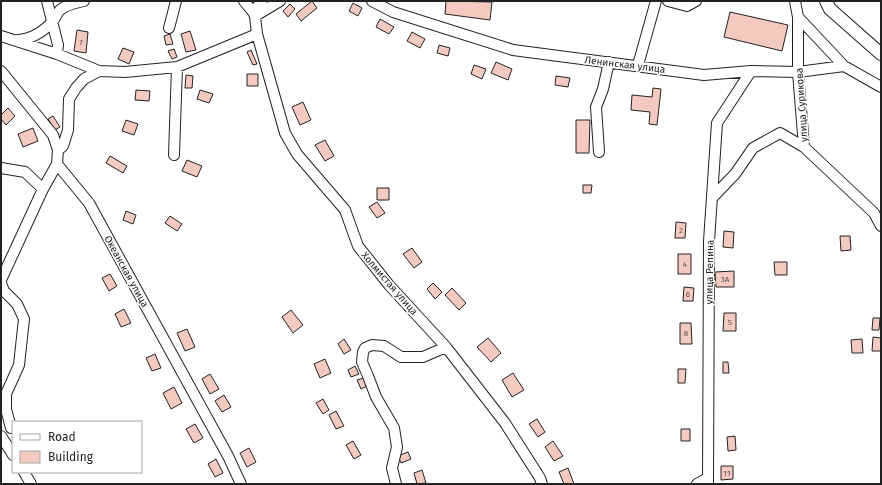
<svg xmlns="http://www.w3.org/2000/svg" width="882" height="485" font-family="'Fira Sans',sans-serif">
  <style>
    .building { fill: #f3c9c0; stroke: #222 }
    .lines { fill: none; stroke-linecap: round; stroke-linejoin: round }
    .minor-casing { stroke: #222; stroke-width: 12 }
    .major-casing { stroke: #222; stroke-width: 14 }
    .minor { stroke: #fff; stroke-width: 10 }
    .major { stroke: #fff; stroke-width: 12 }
    .labels { text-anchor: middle; stroke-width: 3; stroke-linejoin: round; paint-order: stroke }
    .number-label { font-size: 8px; fill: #564c4a }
    .street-label { font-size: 10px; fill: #222; stroke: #fff }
  </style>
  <rect width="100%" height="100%" fill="#fff"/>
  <!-- building -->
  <path class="building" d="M 312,1 L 317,8 L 301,21 L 296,14 Z
    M 446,1 L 492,2 L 490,20 L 445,14 Z
    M 353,3 L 362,8 L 358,16 L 349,11 Z
    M 290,4 L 295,9 L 288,17 L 283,11 Z
    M 730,12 L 788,25 L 782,51 L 724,37 Z
    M 380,19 L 394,27 L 389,34 L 376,27 Z
    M 77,30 L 88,32 L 86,53 L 74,51 Z
    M 190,31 L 196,50 L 186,52 L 181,34 Z
    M 412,32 L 425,39 L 420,48 L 407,41 Z
    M 170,34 L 173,44 L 166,45 L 164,36 Z
    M 439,45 L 450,48 L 448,56 L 437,53 Z
    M 123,48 L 134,52 L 129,64 L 118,59 Z
    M 174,49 L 177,57 L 172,59 L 168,51 Z
    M 251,50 L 257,64 L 253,65 L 247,52 Z
    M 496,62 L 512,69 L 508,80 L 491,73 Z
    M 474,65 L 486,69 L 482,79 L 471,74 Z
    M 247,74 L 258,74 L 258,86 L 247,86 Z
    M 186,75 L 193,76 L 192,88 L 185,88 Z
    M 556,76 L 570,78 L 568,87 L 555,85 Z
    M 653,88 L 661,89 L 657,125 L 649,124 L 650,112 L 631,110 L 632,95 L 652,97 Z
    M 136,90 L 150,91 L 149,101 L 135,100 Z
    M 200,90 L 213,94 L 209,103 L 197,99 Z
    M 303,102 L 311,120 L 300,125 L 292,107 Z
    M 8,108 L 15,116 L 6,125 L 1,119 L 1,115 Z
    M 53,116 L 60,127 L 55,130 L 48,119 Z
    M 126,120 L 138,124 L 134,135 L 122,131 Z
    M 576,120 L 590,120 L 589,153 L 576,153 Z
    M 33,128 L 38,141 L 23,147 L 18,134 Z
    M 325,140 L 334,156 L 325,161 L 315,145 Z
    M 110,156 L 127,166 L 123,173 L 106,163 Z
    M 187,160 L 202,166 L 197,177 L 182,171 Z
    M 583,185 L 592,185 L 591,193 L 583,193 Z
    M 377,188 L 389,188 L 389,200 L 377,200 Z
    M 377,202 L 385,213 L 377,218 L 369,207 Z
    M 126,211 L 136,215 L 133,224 L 123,220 Z
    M 170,216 L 182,224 L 177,231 L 165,223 Z
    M 676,222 L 686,223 L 685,238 L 675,238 Z
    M 724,231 L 734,232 L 733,248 L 723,247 Z
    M 840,236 L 850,236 L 851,250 L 841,251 Z
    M 412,248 L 422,262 L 414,268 L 403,254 Z
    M 678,254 L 691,254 L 691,274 L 678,274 Z
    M 774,262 L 787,262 L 787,275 L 775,275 Z
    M 734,271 L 734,287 L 716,287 L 715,272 Z
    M 110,274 L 117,286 L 109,291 L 102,278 Z
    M 433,283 L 442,292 L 435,299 L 427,289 Z
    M 684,287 L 694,288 L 693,301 L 683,301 Z
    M 452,288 L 466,303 L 459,310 L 445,295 Z
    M 124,309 L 131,323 L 121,327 L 115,314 Z
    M 291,310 L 303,325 L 293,333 L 282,317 Z
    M 724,313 L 736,313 L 736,331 L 723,331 Z
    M 873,318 L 880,318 L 879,330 L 872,330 Z
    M 680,323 L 691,323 L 692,344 L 680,344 Z
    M 187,329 L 195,347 L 185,351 L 177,333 Z
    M 873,337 L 881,338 L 881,351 L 872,351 Z
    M 488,338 L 501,353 L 491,362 L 477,347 Z
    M 344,339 L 351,350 L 344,354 L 338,344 Z
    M 862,339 L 863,353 L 852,353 L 851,340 Z
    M 155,354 L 161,368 L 152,371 L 146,358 Z
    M 325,359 L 331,373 L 320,378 L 314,364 Z
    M 723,362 L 728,362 L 729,373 L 723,373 Z
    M 355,366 L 359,374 L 351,377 L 348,370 Z
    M 678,369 L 686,369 L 685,383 L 678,383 Z
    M 513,373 L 524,390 L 512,397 L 502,380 Z
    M 210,374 L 219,389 L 210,394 L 202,379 Z
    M 364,378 L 367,386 L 361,389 L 357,380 Z
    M 174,387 L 182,403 L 171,409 L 163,393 Z
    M 224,395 L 231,407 L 222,412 L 215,401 Z
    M 323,399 L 329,410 L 323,414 L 316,403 Z
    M 336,411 L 344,426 L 336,429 L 329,415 Z
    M 537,419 L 545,432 L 538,437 L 529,424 Z
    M 195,424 L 203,438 L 194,443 L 186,429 Z
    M 681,429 L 690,429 L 690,441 L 681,441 Z
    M 735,436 L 736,450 L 728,451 L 727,437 Z
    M 353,441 L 361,455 L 354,459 L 346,445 Z
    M 553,441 L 563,456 L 554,461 L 545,447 Z
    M 249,448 L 256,462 L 247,467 L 240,453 Z
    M 408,452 L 411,459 L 401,463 L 398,456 Z
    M 216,459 L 223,473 L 215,477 L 208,464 Z
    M 721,466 L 733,466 L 733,479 L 721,480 Z
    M 568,468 L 574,484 L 564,484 L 559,472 Z
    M 422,470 L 426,483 L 417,484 L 414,473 Z"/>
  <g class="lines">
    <!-- minor casing -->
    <g class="minor-casing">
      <path id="minor" d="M 47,1 L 58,45 L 57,54
        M 244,1 L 253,12 L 255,16 L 257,34 L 285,133 L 297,154 L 345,210 L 358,246 L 389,285 L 446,347 L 505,423 L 540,478 L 542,484
        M 372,1 L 393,12 L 513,50 L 704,75 L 751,71 L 798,72 L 844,66 L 881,87
        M 668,1 L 687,6 L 696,1
        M 795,1 L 798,17 L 798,72 L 804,147 L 874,213 L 881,226
        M 253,12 L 262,1
        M 255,16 L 280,1
        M 798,17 L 844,66
        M 169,28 L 176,1
        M 1,36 L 57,54 L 99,71
        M 18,40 C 32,39 44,31 53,21 C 56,17 57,13 60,10 C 67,4 75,3 84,1
        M 638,65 L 656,1
        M 1,71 L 53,135 L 58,150 L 57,164 L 89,203 L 228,456 L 241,484
        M 58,150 L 63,146 L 68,130 L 69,99 L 76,88 L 84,79 L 99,71 L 125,72 L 177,67 L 257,34
        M 599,152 L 596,107 L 603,89 L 609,62
        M 174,155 L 177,67
        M 1,168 L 25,172 L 43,189
        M 712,198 L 735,174 L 753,148 L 780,133 L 804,147
        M 1,280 L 43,189 L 57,164
        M 1,283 L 4,291 L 17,304 L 24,319 L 19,365 L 6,394 L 6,409 L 11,428
        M 1,436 L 13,455
        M 24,472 L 31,484
        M 396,484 L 392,468 L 397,447 L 394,428 L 376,397 L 368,376 L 362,362 L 363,352 L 365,348 L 372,345 L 384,346 L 401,357 L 423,357 L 446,347
        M 697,484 L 708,478
        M 708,484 L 709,241 L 717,123 L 751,71"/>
    </g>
    <!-- major casing -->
    <g class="major-casing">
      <path id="major" d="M 826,1 L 830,9 L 881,54"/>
    </g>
    <!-- minor -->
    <use href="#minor" class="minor"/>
    <!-- major -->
    <use href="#major" class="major"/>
  </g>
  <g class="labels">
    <!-- number labels -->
    <g class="number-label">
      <text x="81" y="45">7</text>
      <text x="681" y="233">2</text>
      <text x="685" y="267">4</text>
      <text x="725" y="282">3А</text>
      <text x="688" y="297">6</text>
      <text x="730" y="325">5</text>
      <text x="686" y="336">8</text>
      <text x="727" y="476">11</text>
    </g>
    <!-- street labels -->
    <g class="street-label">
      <text transform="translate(625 64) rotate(7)" y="4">Ленинская улица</text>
      <text transform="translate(801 105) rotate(-94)" y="4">улица Сурикова</text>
      <text transform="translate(127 271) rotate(61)" y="4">Океанская улица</text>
      <text transform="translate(709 272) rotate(-89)" y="4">улица Репина</text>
      <text transform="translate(390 283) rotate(49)" y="4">Холмистая улица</text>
    </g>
  </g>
  <!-- border -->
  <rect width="882" height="485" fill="none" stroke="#222222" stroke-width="4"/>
  <!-- legend -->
  <rect x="12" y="421" width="130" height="52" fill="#ffffff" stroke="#a7a7a7"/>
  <rect x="20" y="434" width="20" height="6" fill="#ffffff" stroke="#a7a7a7"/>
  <text x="48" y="441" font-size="12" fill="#222222">Road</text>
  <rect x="20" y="451" width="20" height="12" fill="#f3c9c0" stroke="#a7a7a7"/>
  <text x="48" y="461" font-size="12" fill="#222222">Building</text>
</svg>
